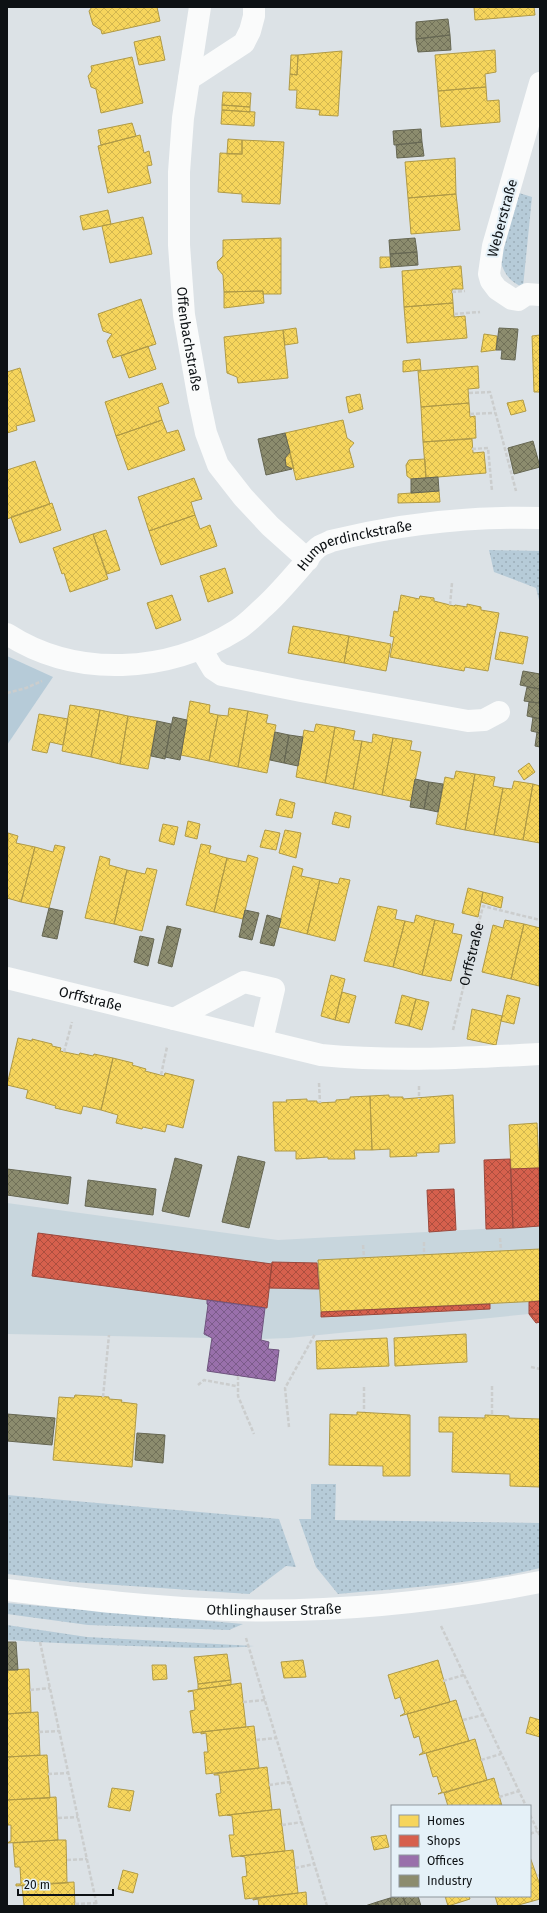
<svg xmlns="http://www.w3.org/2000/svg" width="547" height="1913" font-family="'Fira Sans',sans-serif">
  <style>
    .built { fill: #c8d6dd }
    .grass { fill: url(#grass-dots) }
    .park { fill: #b6cbd8 }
    .homes { fill: url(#homes-cross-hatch); stroke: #b09a46 }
    .shops { fill: url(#shops-cross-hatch); stroke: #9a483c }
    .offices { fill: url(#offices-cross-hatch); stroke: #6f547e }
    .industry { fill: url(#industry-cross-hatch); stroke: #666753 }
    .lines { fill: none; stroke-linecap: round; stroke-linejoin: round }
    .path { stroke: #cbcdcd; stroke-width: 2.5; stroke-dasharray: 4 2; stroke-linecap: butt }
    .street { stroke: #fafbfb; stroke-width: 22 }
    .labels { text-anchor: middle; stroke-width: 4; stroke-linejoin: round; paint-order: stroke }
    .street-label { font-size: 14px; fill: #0d1114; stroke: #e5f1f8 }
  </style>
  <defs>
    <pattern id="grass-dots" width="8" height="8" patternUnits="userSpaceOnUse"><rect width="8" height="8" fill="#b6cbd8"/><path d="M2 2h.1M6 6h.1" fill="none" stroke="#9badb8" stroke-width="1.8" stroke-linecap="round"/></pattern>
    <pattern id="homes-cross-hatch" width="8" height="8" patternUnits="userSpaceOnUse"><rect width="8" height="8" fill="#f6d55c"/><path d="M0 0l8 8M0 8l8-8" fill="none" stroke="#d2b64f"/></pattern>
    <pattern id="shops-cross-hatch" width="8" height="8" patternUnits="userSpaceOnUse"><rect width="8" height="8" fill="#d6604d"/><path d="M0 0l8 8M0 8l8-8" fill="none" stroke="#ac4e3f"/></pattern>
    <pattern id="offices-cross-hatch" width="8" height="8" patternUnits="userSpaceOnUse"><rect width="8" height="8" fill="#9970ab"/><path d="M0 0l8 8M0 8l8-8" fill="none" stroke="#7b5b8a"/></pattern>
    <pattern id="industry-cross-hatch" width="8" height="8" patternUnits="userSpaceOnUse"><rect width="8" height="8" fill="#8c8c6e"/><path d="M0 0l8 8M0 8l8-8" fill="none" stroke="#717159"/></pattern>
  </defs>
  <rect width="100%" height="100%" fill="#dce2e6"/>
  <!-- built -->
  <path class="built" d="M 7,1203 L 278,1240 L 540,1226 L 540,1322 L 536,1323 L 529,1314 L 289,1338 L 261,1339 L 261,1340 L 269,1342 L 268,1349 L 279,1350 L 275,1381 L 207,1371 L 211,1338 L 7,1334 Z"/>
  <!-- grass -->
  <path class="grass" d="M 519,193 L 532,197 L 523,287 C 509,282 504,273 500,260 Z
    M 489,550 L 540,551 L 540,604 L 536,588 L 494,572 Z
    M 311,1484 L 336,1484 L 335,1520 L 540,1523 L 540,1568 C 475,1584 406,1588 338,1594 L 316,1567 L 299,1519 L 311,1519 Z
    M 7,1495 L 279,1519 L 296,1567 L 286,1566 L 249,1594 L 72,1582 L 7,1574 Z
    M 7,1603 L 243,1624 L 229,1630 L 88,1625 L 7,1614 Z
    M 7,1625 L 87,1637 L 254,1646 C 213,1650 172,1647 132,1646 C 90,1644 49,1643 7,1640 Z"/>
  <!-- park -->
  <path class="park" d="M 7,656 L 53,677 L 7,745 Z"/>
  <!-- homes -->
  <path class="homes" d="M 92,7 L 157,7 L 160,21 L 102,34 L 101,30 L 93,25 L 89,11 Z
    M 474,7 L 534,7 L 535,15 L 475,20 Z
    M 160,36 L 165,60 L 139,65 L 134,42 Z
    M 495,50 L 496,72 L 485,74 L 486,87 L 438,91 L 435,55 Z
    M 342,51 L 338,116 L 319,115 L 320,110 L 296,108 L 297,90 L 289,90 L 290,74 L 297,75 L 298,55 Z
    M 291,55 L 298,55 L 297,75 L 290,74 Z
    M 132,57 L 143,103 L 101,113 L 96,89 L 91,87 L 88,76 L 92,71 L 91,66 Z
    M 486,87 L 487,101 L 499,100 L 500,122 L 441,127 L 438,91 Z
    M 223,92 L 251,93 L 250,107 L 222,105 Z
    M 222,105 L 250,107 L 250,112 L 222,110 Z
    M 222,110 L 255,112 L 254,126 L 221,124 Z
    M 132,123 L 136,136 L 101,145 L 98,130 Z
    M 140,135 L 144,153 L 149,151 L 152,165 L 147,166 L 151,183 L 108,193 L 98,146 Z
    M 228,139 L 242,140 L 242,154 L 227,154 Z
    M 242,140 L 284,142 L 280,204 L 242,202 L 242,194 L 218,192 L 220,153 L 242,154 Z
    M 455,158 L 456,194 L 408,198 L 405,162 Z
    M 456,194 L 460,230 L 411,234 L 408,198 Z
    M 108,210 L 111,224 L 83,230 L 80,216 Z
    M 143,217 L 152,254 L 110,263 L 102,226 Z
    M 281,238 L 281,294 L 263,294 L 263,291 L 224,292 L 223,275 L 218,269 L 217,262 L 223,256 L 223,240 Z
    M 380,257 L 390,257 L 391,267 L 380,268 Z
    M 461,266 L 463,289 L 452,289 L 453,303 L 404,307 L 402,271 Z
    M 263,291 L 264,303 L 224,308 L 224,292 Z
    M 141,299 L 156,344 L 113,358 L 107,341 L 112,334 L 103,331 L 98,314 Z
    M 453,303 L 454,317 L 465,316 L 467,338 L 407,343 L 404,307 Z
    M 296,328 L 298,343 L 285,345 L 283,330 Z
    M 283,330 L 288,378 L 238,383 L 237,377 L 227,373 L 224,337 Z
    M 484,334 L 497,336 L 496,350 L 481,352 Z
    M 540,335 L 540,392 L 534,392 L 532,336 Z
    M 148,346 L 156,369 L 129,378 L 121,356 Z
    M 420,359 L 421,370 L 403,372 L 403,361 Z
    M 478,366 L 479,388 L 468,389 L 469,403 L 421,407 L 418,371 Z
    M 20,368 L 35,421 L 16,426 L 17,430 L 7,433 L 7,372 Z
    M 162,383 L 169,403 L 158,407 L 162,420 L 116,436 L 105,402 Z
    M 360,394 L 363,409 L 349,413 L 346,397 Z
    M 523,400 L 526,411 L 511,415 L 507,403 Z
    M 469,403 L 470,417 L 475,416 L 476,438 L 423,442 L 421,407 Z
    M 162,420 L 167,433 L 178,430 L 185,450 L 128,470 L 116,436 Z
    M 343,420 L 347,438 L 354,443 L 349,449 L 354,467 L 296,480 L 285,433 Z
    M 472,439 L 473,453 L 484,452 L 486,473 L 426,478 L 423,442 Z
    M 290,452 L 294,469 L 286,466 L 285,458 Z
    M 425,459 L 426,478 L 411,479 L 407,476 L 406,465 L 409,460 Z
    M 35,461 L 50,504 L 7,519 L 7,470 Z
    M 194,478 L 202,499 L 191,502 L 195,515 L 149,531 L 138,497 Z
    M 439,491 L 440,502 L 398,503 L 398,494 Z
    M 52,503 L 61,530 L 20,543 L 11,517 Z
    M 195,515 L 200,529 L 210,525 L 217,546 L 161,565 L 149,531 Z
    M 106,530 L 120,570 L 107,574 L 93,534 Z
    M 93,534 L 108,579 L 70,592 L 64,573 L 62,574 L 53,548 Z
    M 225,568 L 233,593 L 208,602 L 200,576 Z
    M 172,595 L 181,620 L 156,629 L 147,603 Z
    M 401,595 L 419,599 L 420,596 L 434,598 L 434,601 L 454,606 L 455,605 L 467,607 L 467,604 L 481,607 L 481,610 L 499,613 L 488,671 L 465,667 L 464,671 L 390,657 L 394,637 L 390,636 L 394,611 L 398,612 Z
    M 293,626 L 349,636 L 344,663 L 288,653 Z
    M 500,632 L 528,637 L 523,664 L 495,659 Z
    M 349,636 L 391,644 L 386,671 L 344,663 Z
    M 190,701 L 210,705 L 209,713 L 218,715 L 209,761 L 181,755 Z
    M 70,705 L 100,710 L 91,757 L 62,751 Z
    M 229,708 L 248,711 L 238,767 L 209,761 L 218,715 L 228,716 Z
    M 100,710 L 128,716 L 120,764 L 91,757 Z
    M 248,711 L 268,715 L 266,723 L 276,725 L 267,773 L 238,767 Z
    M 39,714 L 68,719 L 63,745 L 50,742 L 47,753 L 32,750 Z
    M 128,716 L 157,721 L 148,769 L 120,764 Z
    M 316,724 L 335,727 L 325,783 L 296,777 L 304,730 L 314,732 Z
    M 335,727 L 355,731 L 353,740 L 362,741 L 353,789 L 325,783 Z
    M 373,734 L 393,738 L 382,795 L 353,789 L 362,741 L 372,743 Z
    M 393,738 L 412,741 L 410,750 L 421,752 L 411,801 L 382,795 Z
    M 529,763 L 535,772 L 524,780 L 518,771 Z
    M 456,771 L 475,774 L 465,830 L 436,824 L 445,777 L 454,779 Z
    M 475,774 L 495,777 L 493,786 L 503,788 L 494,835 L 465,830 Z
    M 514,781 L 533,784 L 523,840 L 494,835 L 503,788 L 512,789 Z
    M 533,784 L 540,786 L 540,843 L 523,840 Z
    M 280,799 L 295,803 L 292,818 L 276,815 Z
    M 335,812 L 351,816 L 349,828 L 332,824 Z
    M 188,821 L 200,824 L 197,839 L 185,836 Z
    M 163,824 L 178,827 L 174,845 L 159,841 Z
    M 265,830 L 280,833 L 276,850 L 260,847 Z
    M 285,830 L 301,833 L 296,858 L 279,853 Z
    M 8,833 L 18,836 L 16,843 L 35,847 L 21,902 L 7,898 Z
    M 201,844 L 211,846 L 209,853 L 227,858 L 214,912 L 186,905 Z
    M 55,845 L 65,847 L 49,908 L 21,902 L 35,847 L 53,852 Z
    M 248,855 L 258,858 L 243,919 L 214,912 L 227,858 L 246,862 Z
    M 100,856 L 110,859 L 109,865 L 127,870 L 114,924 L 85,918 Z
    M 293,866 L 303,869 L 301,876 L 320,880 L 307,934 L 279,927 Z
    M 147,868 L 157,870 L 142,931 L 114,924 L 127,870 L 145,874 Z
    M 340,878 L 350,880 L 335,941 L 307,934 L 320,880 L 338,884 Z
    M 468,888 L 483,892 L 478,917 L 462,913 Z
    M 483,892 L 503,897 L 501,908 L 481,902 Z
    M 378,906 L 397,910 L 395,919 L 405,921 L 393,967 L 364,961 Z
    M 416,915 L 435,920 L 422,975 L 393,967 L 405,921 L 414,923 Z
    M 435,920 L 454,924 L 452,933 L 462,935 L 451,981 L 422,975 Z
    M 505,920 L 524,924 L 511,979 L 482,972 L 493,925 L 503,928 Z
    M 524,924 L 540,928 L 539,986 L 511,979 Z
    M 331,975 L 345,979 L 335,1020 L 321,1016 Z
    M 342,992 L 356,996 L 349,1023 L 335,1020 Z
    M 402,995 L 416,999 L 409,1026 L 395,1023 Z
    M 507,995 L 520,998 L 514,1024 L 501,1021 Z
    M 416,999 L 429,1002 L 422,1030 L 409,1026 Z
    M 472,1009 L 502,1016 L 496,1045 L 467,1039 Z
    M 18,1038 L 32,1041 L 32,1039 L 52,1044 L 52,1046 L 61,1048 L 60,1051 L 79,1055 L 80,1053 L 93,1056 L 94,1054 L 113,1058 L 101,1110 L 83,1106 L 81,1114 L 55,1108 L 56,1106 L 26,1098 L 28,1090 L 7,1085 Z
    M 113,1058 L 133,1063 L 132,1065 L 146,1069 L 145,1071 L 164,1076 L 165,1073 L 194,1080 L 183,1128 L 167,1124 L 165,1132 L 143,1127 L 142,1129 L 116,1123 L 118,1115 L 101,1110 Z
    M 389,1095 L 389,1097 L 403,1097 L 403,1099 L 453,1095 L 455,1143 L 439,1144 L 439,1152 L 416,1153 L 417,1156 L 390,1157 L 390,1149 L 372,1150 L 370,1096 Z
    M 370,1096 L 372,1150 L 354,1150 L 355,1159 L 328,1159 L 328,1157 L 296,1159 L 296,1151 L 275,1151 L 273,1102 L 287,1102 L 286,1100 L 307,1099 L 307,1101 L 317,1101 L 317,1103 L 336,1102 L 336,1100 L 350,1099 L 350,1097 Z
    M 537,1123 L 539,1168 L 511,1169 L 509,1125 Z
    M 540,1249 L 540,1301 L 321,1312 L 318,1260 Z
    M 466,1334 L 467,1362 L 395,1366 L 394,1338 Z
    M 387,1338 L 389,1366 L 317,1369 L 316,1341 Z
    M 75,1395 L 109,1397 L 109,1399 L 122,1400 L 121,1402 L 137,1404 L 132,1467 L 53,1460 L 59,1397 L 74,1398 Z
    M 357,1412 L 410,1415 L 410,1476 L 383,1476 L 383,1466 L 329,1465 L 330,1414 L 357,1415 Z
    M 485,1415 L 509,1416 L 509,1418 L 540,1419 L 540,1487 L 510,1486 L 510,1474 L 452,1472 L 453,1432 L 439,1432 L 439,1417 L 485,1418 Z
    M 227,1654 L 231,1680 L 198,1684 L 194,1657 Z
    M 303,1660 L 306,1677 L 284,1678 L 281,1662 Z
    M 438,1660 L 450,1702 L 400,1716 L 405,1713 L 400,1697 L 395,1699 L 388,1675 Z
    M 152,1665 L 166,1665 L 167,1679 L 153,1680 Z
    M 29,1669 L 31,1712 L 7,1714 L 7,1670 Z
    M 231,1680 L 231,1685 L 198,1689 L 198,1684 Z
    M 241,1683 L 246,1727 L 193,1733 L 190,1711 L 195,1710 L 193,1691 L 188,1692 L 188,1691 Z
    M 456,1700 L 469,1741 L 419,1755 L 423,1752 L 419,1736 L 414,1738 L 407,1714 Z
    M 38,1712 L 40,1755 L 7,1757 L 7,1714 Z
    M 530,1717 L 540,1720 L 540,1737 L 526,1733 Z
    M 254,1726 L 259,1768 L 206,1774 L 204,1752 L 208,1752 L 206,1733 L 201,1734 L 201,1732 Z
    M 475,1739 L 487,1780 L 438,1794 L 442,1792 L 437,1776 L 433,1777 L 426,1753 Z
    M 47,1755 L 50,1798 L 7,1800 L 7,1757 Z
    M 267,1767 L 272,1810 L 219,1816 L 216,1794 L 221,1793 L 219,1775 L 214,1775 L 214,1774 Z
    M 494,1778 L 502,1806 L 448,1806 L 444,1793 Z
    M 112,1788 L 134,1791 L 130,1811 L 108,1807 Z
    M 56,1797 L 58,1840 L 7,1843 L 11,1841 L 11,1825 L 7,1825 L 7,1800 Z
    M 280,1809 L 285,1851 L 232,1857 L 229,1835 L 234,1835 L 232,1816 L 227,1815 Z
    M 386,1835 L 389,1847 L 374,1850 L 371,1837 Z
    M 58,1840 L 66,1840 L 67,1883 L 16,1886 L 16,1884 L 21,1884 L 20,1867 L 15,1867 L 13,1843 Z
    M 293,1850 L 298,1893 L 245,1899 L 242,1877 L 247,1876 L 245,1857 L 240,1856 Z
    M 530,1857 L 540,1885 L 540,1899 L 515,1906 L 498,1906 L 495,1896 L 530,1896 Z
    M 123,1870 L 138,1874 L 133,1893 L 118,1889 Z
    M 74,1882 L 75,1906 L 24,1906 L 22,1885 Z
    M 306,1892 L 307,1906 L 259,1906 L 258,1899 L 253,1900 L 253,1899 Z
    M 445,1896 L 469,1896 L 470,1899 L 448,1906 Z"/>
  <!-- shops -->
  <path class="shops" d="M 510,1159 L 513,1228 L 486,1229 L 484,1160 Z
    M 539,1168 L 540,1226 L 513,1228 L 511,1169 Z
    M 454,1189 L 456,1230 L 429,1232 L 427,1190 Z
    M 38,1233 L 272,1264 L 267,1308 L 32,1276 Z
    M 272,1262 L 317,1263 L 319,1289 L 269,1288 Z
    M 540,1301 L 540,1314 L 529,1314 L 529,1302 Z
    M 490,1304 L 490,1309 L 321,1317 L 321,1312 Z
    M 529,1314 L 540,1314 L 540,1322 L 536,1323 Z"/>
  <!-- offices -->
  <path class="offices" d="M 207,1300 L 265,1308 L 261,1340 L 269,1342 L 268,1349 L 279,1350 L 275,1381 L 207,1371 L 212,1338 L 204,1334 L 208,1305 L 207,1304 Z"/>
  <!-- industry -->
  <path class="industry" d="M 448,19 L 450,35 L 416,39 L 416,22 Z
    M 450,35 L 451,50 L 418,52 L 416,39 Z
    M 421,129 L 422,142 L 394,145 L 393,131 Z
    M 422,142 L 424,156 L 397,158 L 396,145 Z
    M 415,238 L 417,252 L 390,254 L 389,240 Z
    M 417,252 L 418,265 L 391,267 L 390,254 Z
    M 499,328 L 518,329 L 515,360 L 501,359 L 502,350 L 496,350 Z
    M 285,433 L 290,452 L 285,458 L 286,466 L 292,469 L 266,475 L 258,439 Z
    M 533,441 L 540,467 L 514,474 L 508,448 Z
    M 438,477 L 439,491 L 411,493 L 411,479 Z
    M 523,671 L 540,674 L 540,689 L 520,685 Z
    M 527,687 L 540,689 L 540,703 L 524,701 Z
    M 529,702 L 540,703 L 540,719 L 527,716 Z
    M 173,717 L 187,720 L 180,760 L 165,757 Z
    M 533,717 L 540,719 L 540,733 L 531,731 Z
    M 157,721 L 171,724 L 165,759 L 151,756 Z
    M 275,732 L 289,735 L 284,763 L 270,760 Z
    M 537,732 L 540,733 L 540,747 L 535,746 Z
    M 289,735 L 303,737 L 298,766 L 284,763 Z
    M 415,779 L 429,782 L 424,809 L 410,807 Z
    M 429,782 L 443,784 L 438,812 L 424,809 Z
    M 49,908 L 63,911 L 57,939 L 42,936 Z
    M 245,910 L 259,913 L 252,940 L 239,937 Z
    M 267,915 L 281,919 L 274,946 L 260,943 Z
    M 167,926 L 181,929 L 172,967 L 158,963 Z
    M 140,936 L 154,939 L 148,966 L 134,962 Z
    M 238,1156 L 265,1162 L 249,1228 L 222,1222 Z
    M 175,1158 L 202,1165 L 189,1217 L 162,1211 Z
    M 7,1169 L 71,1177 L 68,1204 L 7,1195 Z
    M 88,1180 L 156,1189 L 153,1215 L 85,1206 Z
    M 7,1414 L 55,1418 L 52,1445 L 7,1441 Z
    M 137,1433 L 165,1435 L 163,1463 L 135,1460 Z
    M 7,1642 L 16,1642 L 18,1670 L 7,1670 Z
    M 398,1896 L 403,1896 L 406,1906 L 392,1906 L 390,1898 Z
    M 403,1896 L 418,1896 L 421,1906 L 406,1906 Z
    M 390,1898 L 392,1906 L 379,1906 L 377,1902 Z
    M 377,1902 L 379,1906 L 365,1906 Z"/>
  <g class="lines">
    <!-- path -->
    <g class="path">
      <path d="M 452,292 L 465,291"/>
      <path d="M 454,314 L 480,312"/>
      <path d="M 469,393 L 490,392 L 516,491"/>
      <path d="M 470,414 L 495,413"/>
      <path d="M 472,449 L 488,448 L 492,491"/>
      <path d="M 450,605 L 452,583"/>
      <path d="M 7,693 L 26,688 L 42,681"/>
      <path id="s1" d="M 453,1030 L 483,906 L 540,920"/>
      <path d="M 64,1052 L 72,1022"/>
      <path d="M 161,1075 L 167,1047"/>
      <path d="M 319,1083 L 320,1103"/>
      <path d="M 419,1086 L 419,1099"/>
      <path d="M 500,1238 L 501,1250"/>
      <path d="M 424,1242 L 424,1254"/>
      <path d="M 363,1245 L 364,1257"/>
      <path d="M 531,1367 L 540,1369"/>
      <path d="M 238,1376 L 238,1396 L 254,1434"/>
      <path d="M 198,1385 L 204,1380 L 236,1386"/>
      <path d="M 492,1386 L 492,1416"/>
      <path d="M 364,1387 L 364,1412"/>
      <path d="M 103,1397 L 109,1335"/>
      <path d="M 289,1427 L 285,1388 L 315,1334"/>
      <path d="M 441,1626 L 526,1806"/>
      <path d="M 246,1638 L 327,1906"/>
      <path d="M 40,1642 L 97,1906"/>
      <path d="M 443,1681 L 464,1675"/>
      <path d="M 30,1690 L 50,1688"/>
      <path d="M 243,1702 L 265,1700"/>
      <path d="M 463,1720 L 483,1715"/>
      <path d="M 39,1732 L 59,1731"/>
      <path d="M 256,1740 L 276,1738"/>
      <path d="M 481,1760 L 501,1754"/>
      <path d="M 48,1774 L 68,1773"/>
      <path d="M 269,1785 L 290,1782"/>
      <path d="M 499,1797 L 519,1791"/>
      <path d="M 530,1815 L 540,1836"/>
      <path d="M 58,1818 L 78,1817"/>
      <path d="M 282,1825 L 302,1822"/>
      <path d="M 530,1834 L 537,1831"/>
      <path d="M 67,1860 L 87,1859"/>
      <path d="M 295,1868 L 314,1864"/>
      <path d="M 537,1876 L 540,1875"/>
      <path d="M 75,1904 L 97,1903"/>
    </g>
    <!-- street -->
    <g class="street">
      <path id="s2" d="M 200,7 L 183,118 L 179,172 L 179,245 L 184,315 L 199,400 L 206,433 L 218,465 L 243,497 L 270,526 L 308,560"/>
      <path d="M 189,79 L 244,43 L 250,31 L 254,16 L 254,7"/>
      <path d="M 540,83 L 493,246 L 489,274 L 491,281 L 497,289 L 512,299 L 518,300 L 527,294 L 540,295"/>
      <path id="s3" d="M 7,634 C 77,679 168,673 237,630 C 247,624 256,614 265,606 C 278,594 290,580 302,566 C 307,560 313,550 320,546 C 323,544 328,543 331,541 C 400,524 470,516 540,518"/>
      <path d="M 201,649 L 213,669 L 222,675 L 301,691 L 468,721 L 484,720 L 499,712"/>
      <path id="s4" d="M 7,978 L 321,1055 C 394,1062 467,1058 540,1054"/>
      <path d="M 174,1019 L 244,982 L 274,989 L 262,1040"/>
      <path id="s5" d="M 7,1590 C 81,1599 156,1608 230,1610 C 334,1613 438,1602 540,1582"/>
    </g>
  </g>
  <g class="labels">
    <!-- street labels -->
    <g class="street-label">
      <text transform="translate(502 218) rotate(-75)" y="5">Weberstraße</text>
      <text dy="5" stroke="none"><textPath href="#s2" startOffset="334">Offenbachstraße</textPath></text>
      <text dy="5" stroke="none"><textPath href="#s3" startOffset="393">Humperdinckstraße</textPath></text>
      <text dy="5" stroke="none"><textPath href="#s1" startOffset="78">Orffstraße</textPath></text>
      <text dy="5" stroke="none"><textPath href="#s4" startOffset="86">Orffstraße</textPath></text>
      <text dy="5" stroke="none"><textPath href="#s5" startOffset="268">Othlinghauser Straße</textPath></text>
    </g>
  </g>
  <!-- border -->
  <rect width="547" height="1913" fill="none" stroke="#0d1114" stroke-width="16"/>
  <!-- legend -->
  <rect x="391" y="1805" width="140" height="92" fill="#e5f1f8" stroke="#8f979d"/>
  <rect x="399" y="1815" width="20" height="12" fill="#f6d55c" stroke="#8f979d"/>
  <text x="427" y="1825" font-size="12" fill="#0d1114">Homes</text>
  <rect x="399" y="1835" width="20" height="12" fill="#d6604d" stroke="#8f979d"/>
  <text x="427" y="1845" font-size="12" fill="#0d1114">Shops</text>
  <rect x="399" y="1855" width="20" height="12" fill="#9970ab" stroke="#8f979d"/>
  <text x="427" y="1865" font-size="12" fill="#0d1114">Offices</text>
  <rect x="399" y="1875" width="20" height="12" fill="#8c8c6e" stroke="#8f979d"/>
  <text x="427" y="1885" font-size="12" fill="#0d1114">Industry</text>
  <!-- scale -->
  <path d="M18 1889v6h95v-6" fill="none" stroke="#0d1114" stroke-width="2"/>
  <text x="24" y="1889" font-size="12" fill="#0d1114" stroke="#e5f1f8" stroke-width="3" paint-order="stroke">20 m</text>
</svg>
